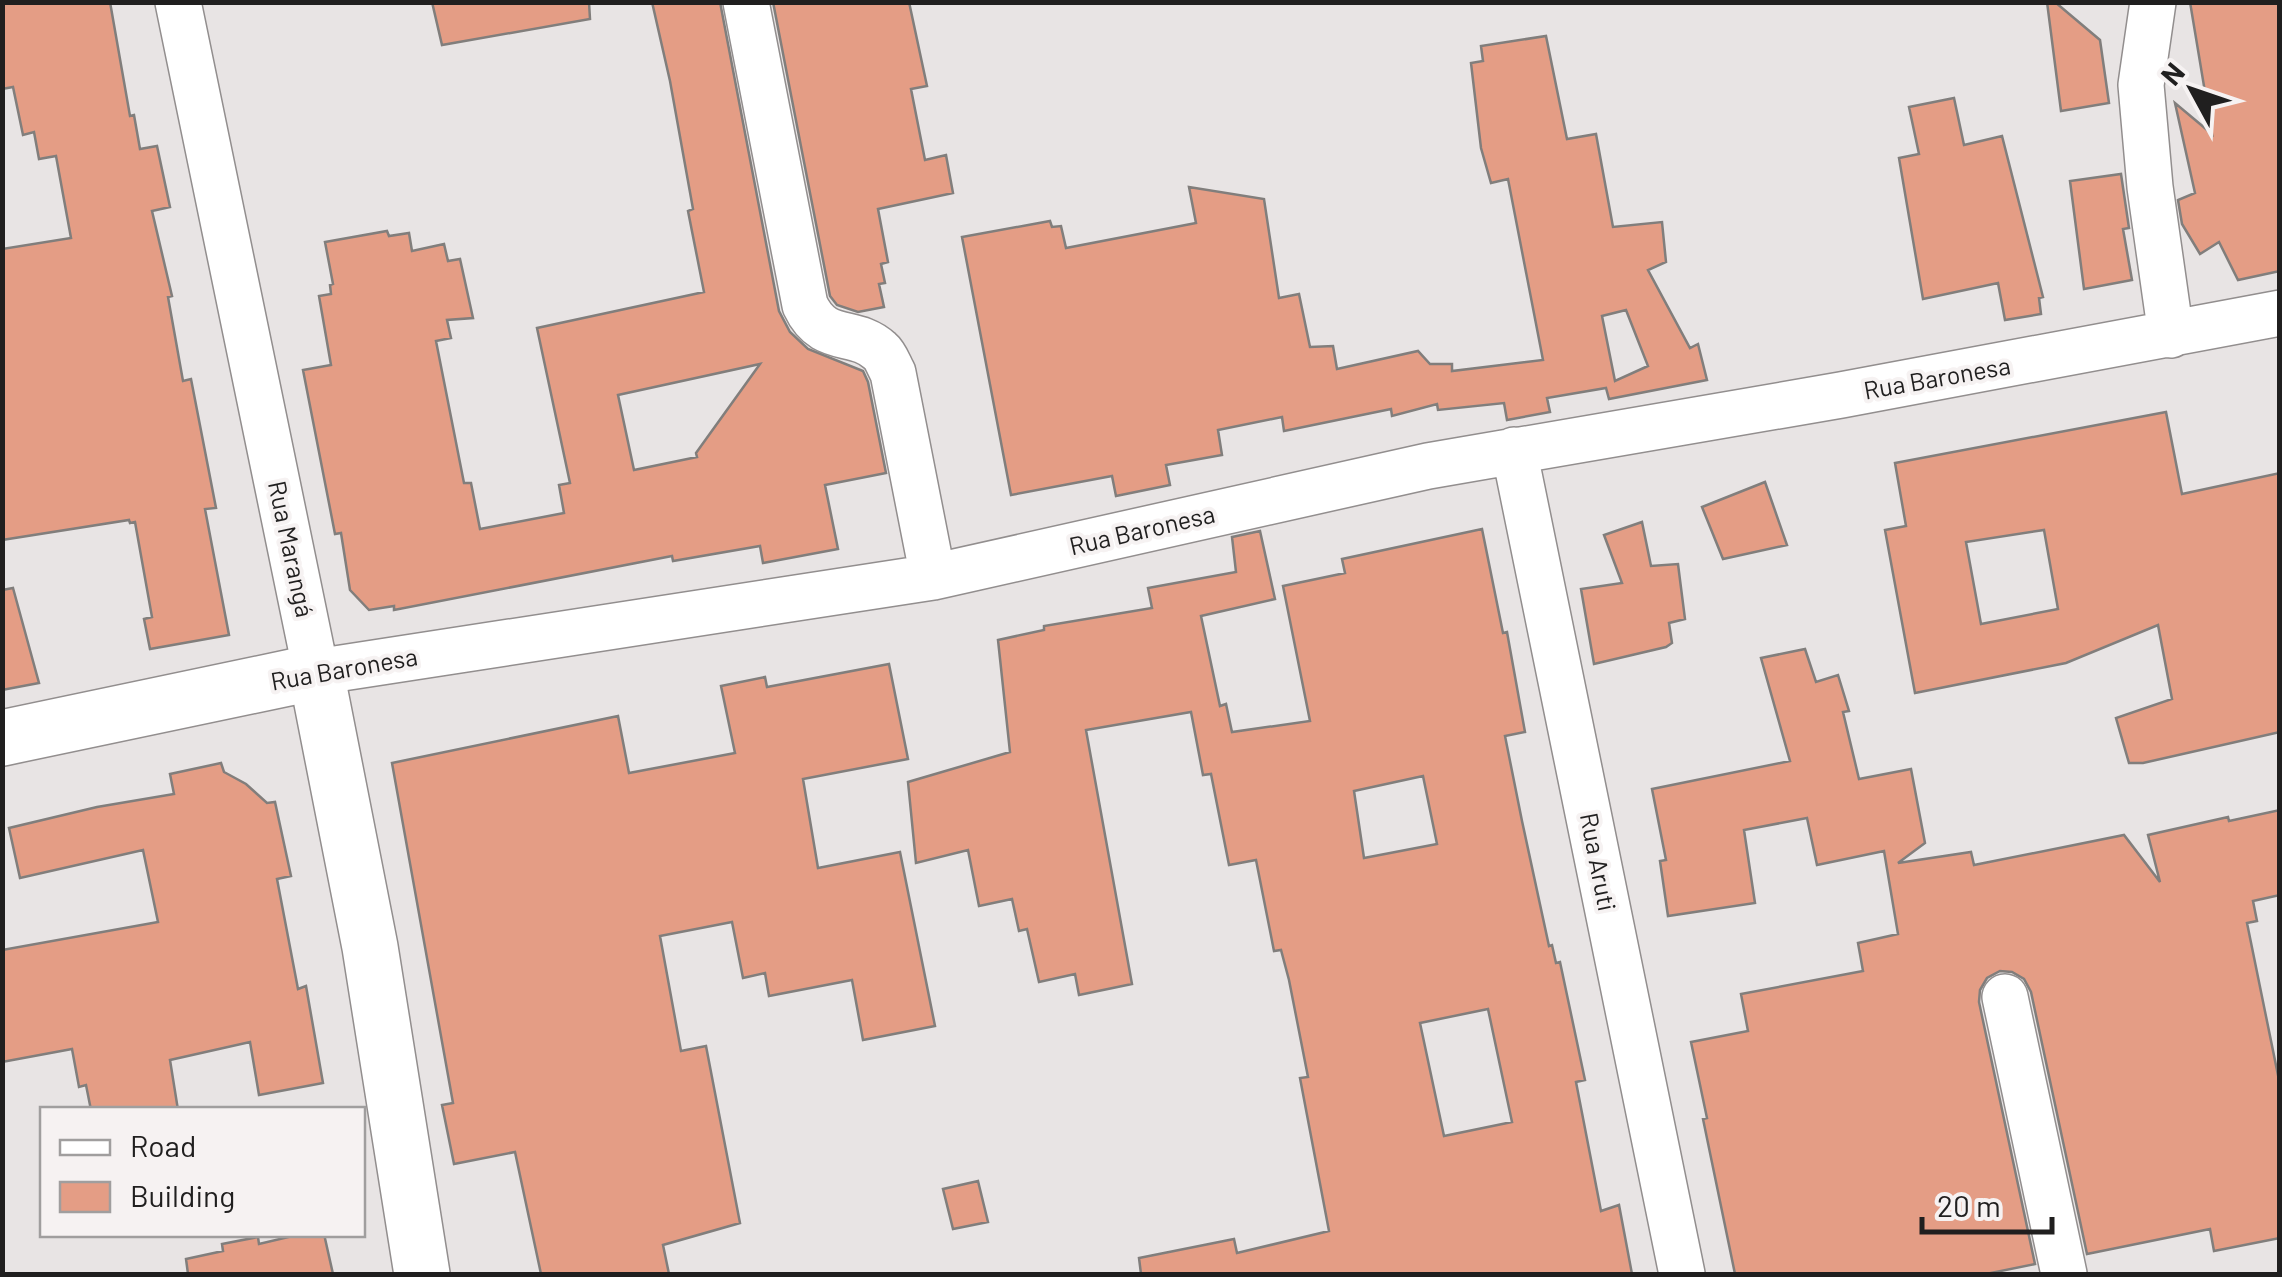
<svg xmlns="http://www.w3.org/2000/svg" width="2282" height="1277" font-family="Barlow,sans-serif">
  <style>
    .building { fill: #e49d85; stroke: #817e7c; stroke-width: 2.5; fill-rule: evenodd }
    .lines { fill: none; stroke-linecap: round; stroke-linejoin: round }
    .minor-casing { stroke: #928e8e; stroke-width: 48 }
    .tertiary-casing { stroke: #928e8e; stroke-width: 58 }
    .minor { stroke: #fff; stroke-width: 45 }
    .tertiary { stroke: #fff; stroke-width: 55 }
    .labels { text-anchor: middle; stroke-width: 8; stroke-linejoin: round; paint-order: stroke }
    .street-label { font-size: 25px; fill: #201f1f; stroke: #f6f2f2 }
  </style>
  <rect width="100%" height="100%" fill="#e8e4e4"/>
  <!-- building -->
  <path class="building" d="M 2,2 L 110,2 L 130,116 L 134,115 L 140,149 L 157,146 L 170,207 L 152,211 L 172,296 L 168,297 L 183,381 L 191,379 L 216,508 L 205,509 L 229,635 L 150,649 L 144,619 L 152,617 L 135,522 L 130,523 L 129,520 L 2,540 L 2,249 L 71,238 L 56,156 L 39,159 L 34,132 L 23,135 L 13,87 L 2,89 Z
    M 432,2 L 589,2 L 590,19 L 442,45 Z
    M 652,2 L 720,2 L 779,311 L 790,332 L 808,349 L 863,371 L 868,382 L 886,473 L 825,485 L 838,549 L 763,563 L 760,546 L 673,561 L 672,556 L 394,610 L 394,606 L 369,610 L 350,590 L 341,533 L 335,534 L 303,370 L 331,365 L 319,296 L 331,294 L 330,285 L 333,284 L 325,242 L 387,231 L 389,236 L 409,233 L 412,251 L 444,244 L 448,261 L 460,259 L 473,318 L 447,320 L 451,338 L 436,341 L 464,483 L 471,483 L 480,529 L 564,513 L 559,485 L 570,483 L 537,328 L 704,292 L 688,211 L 693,209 L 670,81 ZM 760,364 L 696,453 L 697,457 L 634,470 L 618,395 Z
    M 773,2 L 909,2 L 927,86 L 911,89 L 925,160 L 946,155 L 953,193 L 878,209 L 888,262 L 881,264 L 885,283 L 879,284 L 884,307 L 858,312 L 837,305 L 830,296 Z
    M 2047,2 L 2055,2 L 2100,40 L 2109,103 L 2061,111 Z
    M 2190,2 L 2280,2 L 2280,271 L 2238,280 L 2219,242 L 2200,254 L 2182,224 L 2178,200 L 2195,193 L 2175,103 L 2212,134 Z
    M 1546,36 L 1567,139 L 1596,134 L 1613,227 L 1662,222 L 1666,262 L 1648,270 L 1690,348 L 1698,344 L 1707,380 L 1609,399 L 1606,388 L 1547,398 L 1550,412 L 1507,420 L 1504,403 L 1438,410 L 1437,404 L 1392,416 L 1391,409 L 1284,431 L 1282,417 L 1218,430 L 1222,455 L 1166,465 L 1170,485 L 1116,496 L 1112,476 L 1011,495 L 962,237 L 1050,221 L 1052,227 L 1061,226 L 1066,248 L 1196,223 L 1189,187 L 1264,199 L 1279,298 L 1299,294 L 1310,347 L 1333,346 L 1337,369 L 1418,351 L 1430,364 L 1452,364 L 1452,371 L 1543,360 L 1508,179 L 1491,183 L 1481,148 L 1471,63 L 1483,61 L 1481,46 ZM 1626,310 L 1648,366 L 1615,381 L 1602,316 Z
    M 1954,98 L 1964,145 L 2002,136 L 2043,297 L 2039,298 L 2041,314 L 2005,320 L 1998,283 L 1923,299 L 1899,158 L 1919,154 L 1909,107 Z
    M 2121,174 L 2129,228 L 2123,229 L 2132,280 L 2084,289 L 2070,181 Z
    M 2166,412 L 2182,494 L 2280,473 L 2280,732 L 2143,763 L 2129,763 L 2116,718 L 2172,699 L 2158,625 L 2066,663 L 1915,693 L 1885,530 L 1906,526 L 1895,463 ZM 2044,530 L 2058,609 L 1981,624 L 1966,542 Z
    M 1765,482 L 1787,545 L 1723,559 L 1702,507 Z
    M 1642,522 L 1651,566 L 1678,564 L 1685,619 L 1669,623 L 1672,643 L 1666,647 L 1594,664 L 1581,589 L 1622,583 L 1604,535 Z
    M 1482,529 L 1503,633 L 1507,632 L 1525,732 L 1505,736 L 1522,821 L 1549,946 L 1552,945 L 1556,963 L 1560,962 L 1585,1080 L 1576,1082 L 1601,1211 L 1619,1205 L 1632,1274 L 1141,1274 L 1139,1258 L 1234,1239 L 1237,1253 L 1329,1231 L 1300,1078 L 1308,1077 L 1289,980 L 1281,950 L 1274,951 L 1256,860 L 1229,865 L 1211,774 L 1203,775 L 1191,712 L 1086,730 L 1132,984 L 1079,995 L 1075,974 L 1039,982 L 1027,929 L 1019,931 L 1012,899 L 979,906 L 968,850 L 916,863 L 908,782 L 1010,752 L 998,640 L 1044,630 L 1044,626 L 1152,608 L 1148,588 L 1236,572 L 1232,537 L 1260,531 L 1275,599 L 1201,616 L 1220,706 L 1226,704 L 1232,732 L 1310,721 L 1283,586 L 1345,573 L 1342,559 ZM 1423,776 L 1437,844 L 1364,858 L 1354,791 ZM 1488,1009 L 1512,1122 L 1444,1136 L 1420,1023 Z
    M 13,588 L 39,683 L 2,690 L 2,590 Z
    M 1805,649 L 1816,682 L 1838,675 L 1849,711 L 1843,712 L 1859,779 L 1911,769 L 1925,843 L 1898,863 L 1971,852 L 1974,865 L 2124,835 L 2160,882 L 2148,835 L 2228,817 L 2229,821 L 2280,810 L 2280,895 L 2253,901 L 2257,921 L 2247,923 L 2280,1085 L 2280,1238 L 2214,1251 L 2210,1229 L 2087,1254 L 2031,992 L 2024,979 L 2012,972 L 2000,971 L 1987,978 L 1980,990 L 1979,1002 L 2035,1264 L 1986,1274 L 1735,1274 L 1703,1119 L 1707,1118 L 1691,1042 L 1748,1031 L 1741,994 L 1863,971 L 1858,943 L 1898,934 L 1884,851 L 1817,865 L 1807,818 L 1744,830 L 1755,903 L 1668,916 L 1660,861 L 1666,860 L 1652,789 L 1790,761 L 1761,658 Z
    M 889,664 L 908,759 L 803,779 L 818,868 L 900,852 L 935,1026 L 863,1040 L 852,980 L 769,996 L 765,973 L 743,978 L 732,922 L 660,936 L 681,1051 L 706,1046 L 740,1223 L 663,1245 L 669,1274 L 541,1274 L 515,1152 L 454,1164 L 442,1105 L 453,1103 L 392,763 L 618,716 L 629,773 L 735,753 L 721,686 L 765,677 L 767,687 Z
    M 221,763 L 224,772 L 246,784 L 267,803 L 275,802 L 291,876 L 277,879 L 298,989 L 306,986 L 323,1083 L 259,1095 L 250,1042 L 170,1060 L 178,1110 L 91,1110 L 86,1085 L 79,1087 L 72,1049 L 2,1062 L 2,950 L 158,922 L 143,850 L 20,878 L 9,828 L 97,807 L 174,794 L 170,774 Z
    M 978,1181 L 988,1222 L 953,1229 L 943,1189 Z
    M 301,1234 L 324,1234 L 333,1274 L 188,1274 L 186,1259 L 223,1251 L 222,1244 L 258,1237 L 259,1244 Z"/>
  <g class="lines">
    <!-- minor casing -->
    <g class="minor-casing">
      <path id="minor" d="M 178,2 L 316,672 L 933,577 L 1428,466 L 1841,395 L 2280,313
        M 746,2 L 805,305 C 824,346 854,327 880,351 C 886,356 889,366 893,373 L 933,577
        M 2153,2 L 2141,85 L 2150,187 L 2171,335
        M 1514,450 L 1682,1274
        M 2005,997 L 2064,1274"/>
    </g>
    <!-- tertiary casing -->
    <g class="tertiary-casing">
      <path id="tertiary" d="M 2,738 L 316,672 L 370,947 L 422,1274"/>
    </g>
    <!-- minor -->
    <use href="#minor" class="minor"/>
    <!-- tertiary -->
    <use href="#tertiary" class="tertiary"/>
  </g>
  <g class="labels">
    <!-- street labels -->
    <g class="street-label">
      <text transform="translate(1937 378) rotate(-10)" y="9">Rua Baronesa</text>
      <text transform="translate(1142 530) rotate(-13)" y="9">Rua Baronesa</text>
      <text transform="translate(291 549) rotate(78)" y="9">Rua Marangá</text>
      <text transform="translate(344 669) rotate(-10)" y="9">Rua Baronesa</text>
      <text transform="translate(1598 862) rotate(79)" y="9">Rua Aruti</text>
    </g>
  </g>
  <!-- border -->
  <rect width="2282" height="1277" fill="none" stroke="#201f1f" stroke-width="10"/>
  <!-- legend -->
  <rect x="40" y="1107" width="325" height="130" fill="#f6f2f2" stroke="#a09e9e" stroke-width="2.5"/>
  <rect x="60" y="1140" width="50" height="15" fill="#ffffff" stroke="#a09e9e" stroke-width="2.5"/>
  <text x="130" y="1157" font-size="30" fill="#201f1f">Road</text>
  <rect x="60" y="1182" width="50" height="30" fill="#e49d85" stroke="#a09e9e" stroke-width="2.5"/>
  <text x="130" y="1207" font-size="30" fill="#201f1f">Building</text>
  <!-- north arrow -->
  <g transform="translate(2192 90) rotate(310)" stroke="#f6f2f2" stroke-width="8" paint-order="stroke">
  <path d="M0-8L18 38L0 25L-18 38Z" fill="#201f1f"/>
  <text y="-15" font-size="28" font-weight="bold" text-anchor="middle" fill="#201f1f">N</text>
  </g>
  <!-- scale -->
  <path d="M1922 1217v15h130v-15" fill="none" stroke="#201f1f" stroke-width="5"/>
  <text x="1937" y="1217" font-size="30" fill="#201f1f" stroke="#f6f2f2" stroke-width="8" paint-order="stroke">20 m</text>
</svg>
